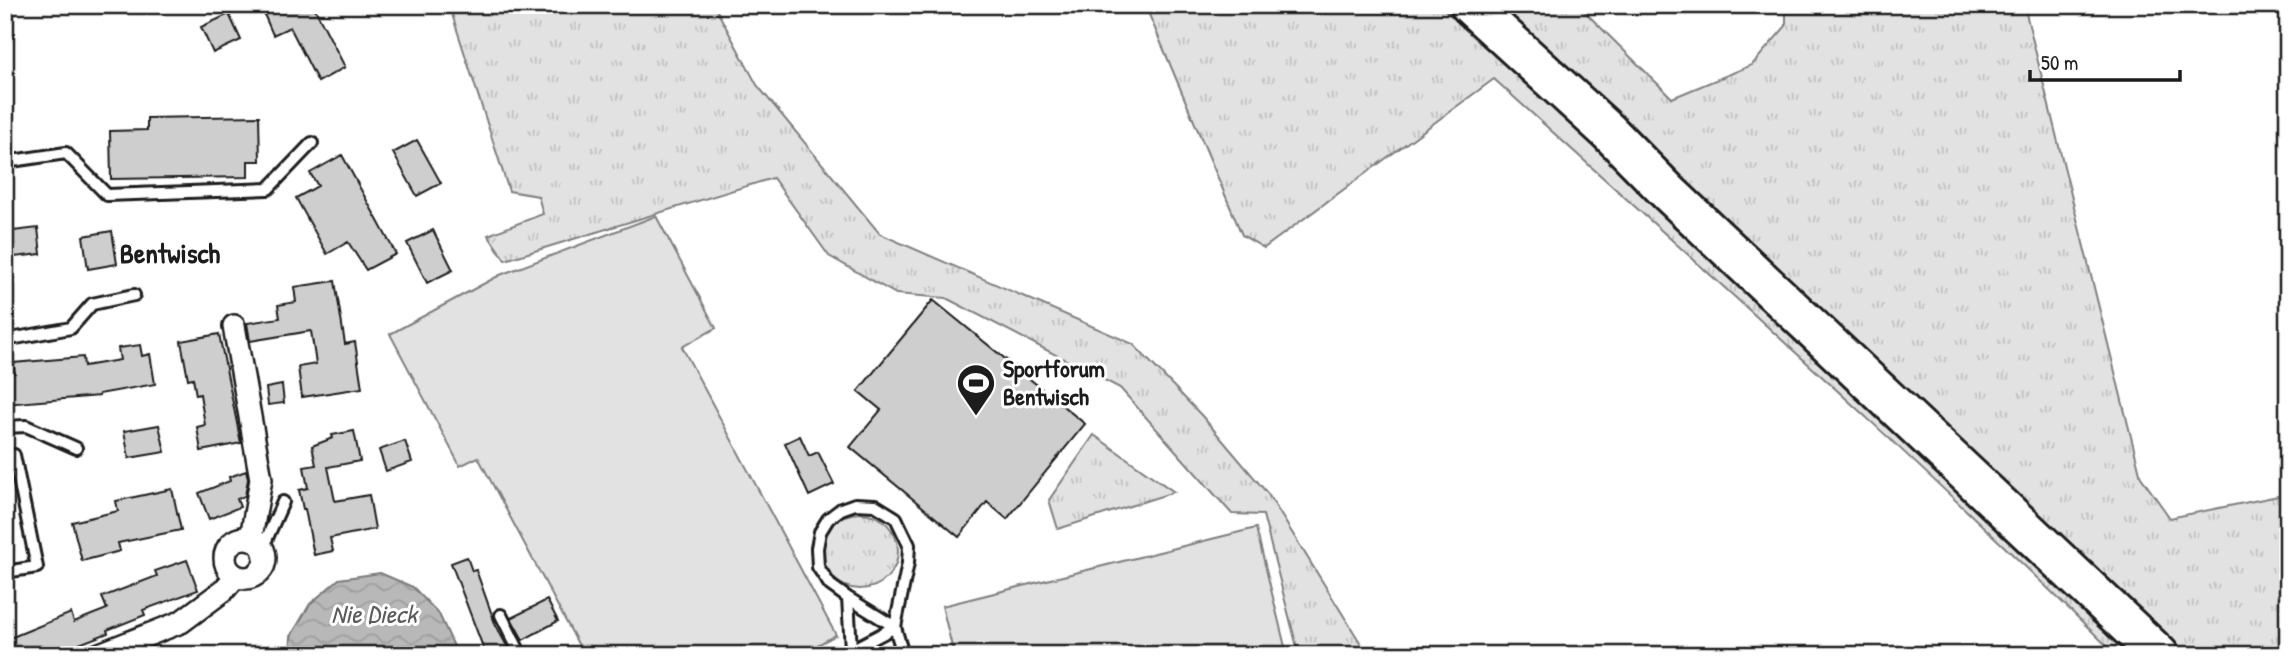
<svg xmlns="http://www.w3.org/2000/svg" width="2293" height="660" font-family="'Patrick Hand',sans-serif">
  <style>
    .grass { fill: url(#grass-tufts); stroke: #7f7f7f; stroke-width: 2 }
    .pitch { fill: #e2e2e2; stroke: #7f7f7f; stroke-width: 2 }
    .water { fill: url(#water-waves); stroke: #7a7a7a; stroke-width: 2 }
    .building { fill: #cecece; stroke: #1c1c1c; stroke-width: 2 }
    .lines { fill: none; stroke-linecap: round; stroke-linejoin: round }
    .lane-casing { stroke: #1c1c1c; stroke-width: 16 }
    .street-casing { stroke: #1c1c1c; stroke-width: 26 }
    .highway-casing { stroke: #1c1c1c; stroke-width: 44 }
    .lane { stroke: #fff; stroke-width: 10 }
    .street { stroke: #fff; stroke-width: 21 }
    .highway { stroke: #fff; stroke-width: 38 }
    .labels { text-anchor: middle; stroke-width: 6; stroke-linejoin: round; paint-order: stroke }
    .poi-label { font-size: 24px; font-weight: bold; fill: #1c1c1c; stroke: #fff; text-anchor: start }
    .water-label { font-size: 26px; font-style: italic; fill: #5a5a5a; stroke: #fff }
    .quarter-label { font-size: 28px; font-weight: bold; fill: #1c1c1c; stroke: #fff }
  </style>
  <defs>
    <pattern id="grass-tufts" width="24" height="20" patternUnits="userSpaceOnUse" patternTransform="scale(1.75)"><rect width="24" height="20" fill="#e2e2e2"/><path d="M3 7l-1-3M5 7V3M7 7l1-3M15 17l-1-3M17 17v-4M19 17l1-3" fill="none" stroke="#c1c1c1"/></pattern>
    <pattern id="water-waves" width="16" height="10" patternUnits="userSpaceOnUse" patternTransform="scale(1.75)"><rect width="16" height="10" fill="#b8b8b8"/><path d="M0 5q4-4 8 0t8 0" fill="none" stroke="#9e9e9e"/></pattern>
  </defs>
  <rect width="100%" height="100%" fill="#fff"/>
  <filter id="ink" filterUnits="userSpaceOnUse"><feTurbulence type="fractalNoise" baseFrequency=".0143" numOctaves="2"/><feDisplacementMap in="SourceGraphic" scale="14" xChannelSelector="R" yChannelSelector="G"/><feConvolveMatrix kernelMatrix="1 2 1 2 8 2 1 2 1" color-interpolation-filters="sRGB"/></filter>
  <g filter="url(#ink)">
    <!-- grass -->
    <path class="grass" d="M 449,5 L 714,5 L 757,85 L 880,234 L 1133,344 L 1202,416 L 1268,494 L 1368,655 L 1299,655 L 1263,515 L 1232,514 L 1120,388 L 946,298 L 896,294 L 829,256 L 773,178 L 505,260 L 488,235 L 543,214 L 538,196 L 509,191 Z
      M 1145,5 L 1439,5 L 1652,194 L 2140,655 L 2116,655 C 1915,456 1703,269 1494,79 L 1264,248 L 1242,235 Z
      M 1480,5 L 1578,5 L 1672,98 L 1752,65 L 1786,26 L 1786,5 L 2024,5 L 2141,477 L 2170,518 L 2288,494 L 2288,655 L 2163,655 Z
      M 1094,435 L 1174,492 L 1058,529 L 1049,500 Z
      M822 551a38 38 0 1 1 76 0a38 38 0 1 1-76 0Z"/>
    <!-- pitch -->
    <path class="pitch" d="M 656,216 L 716,328 L 682,347 L 836,635 L 799,655 L 584,655 L 478,457 L 460,466 L 390,334 L 500,275 Z
      M 1256,528 L 1287,655 L 954,655 L 942,606 Z"/>
    <!-- water -->
    <path class="water" d="M 380,573 L 413,587 L 439,614 L 458,655 L 290,655 L 291,636 L 310,604 L 339,579 Z"/>
    <!-- building -->
    <path class="building" d="M 260,5 L 313,5 L 345,67 L 318,82 L 290,27 L 273,35 Z
      M 229,14 L 241,40 L 213,53 L 201,27 Z
      M 259,116 L 260,161 L 248,161 L 248,177 L 111,179 L 110,131 L 147,130 L 147,118 Z
      M 417,140 L 441,183 L 417,196 L 393,153 Z
      M 342,155 L 396,254 L 366,270 L 348,242 L 327,254 L 296,198 L 318,186 L 310,173 Z
      M 38,228 L 41,254 L 5,258 L 5,232 Z
      M 433,230 L 453,270 L 427,283 L 407,243 Z
      M 112,231 L 117,264 L 88,269 L 83,236 Z
      M 335,281 L 345,344 L 355,342 L 362,388 L 302,397 L 298,367 L 316,364 L 311,331 L 250,341 L 247,323 L 280,318 L 278,305 L 296,302 L 294,287 Z
      M 933,300 L 1085,424 L 1007,519 L 987,502 L 959,537 L 850,447 L 881,410 L 858,391 Z
      M 219,334 L 241,443 L 201,451 L 197,427 L 205,425 L 200,394 L 196,395 L 193,378 L 188,379 L 181,341 Z
      M 140,345 L 142,356 L 150,354 L 155,384 L 99,394 L 99,396 L 5,404 L 5,375 L 15,373 L 13,363 L 83,357 L 84,366 L 120,360 L 118,348 Z
      M 282,385 L 284,403 L 268,405 L 266,388 Z
      M 159,425 L 165,452 L 129,458 L 124,431 Z
      M 354,431 L 360,461 L 328,467 L 335,501 L 369,495 L 375,529 L 330,538 L 333,551 L 314,555 L 305,509 L 303,509 L 299,490 L 308,488 L 304,467 L 316,465 L 312,446 L 333,438 L 332,435 Z
      M 800,436 L 809,456 L 818,452 L 834,484 L 809,496 L 785,443 Z
      M 405,441 L 412,462 L 386,471 L 379,450 Z
      M 246,471 L 248,479 L 245,496 L 237,499 L 240,507 L 209,519 L 199,493 L 230,481 L 229,477 Z
      M 172,489 L 181,530 L 118,543 L 120,551 L 82,561 L 72,522 L 118,511 L 116,501 Z
      M 467,557 L 472,571 L 476,570 L 496,626 L 512,655 L 486,655 L 451,563 Z
      M 187,560 L 198,590 L 143,610 L 145,615 L 107,630 L 108,633 L 51,655 L 5,655 L 5,640 L 71,613 L 74,622 L 107,609 L 102,597 L 157,576 L 155,571 Z
      M 547,600 L 558,621 L 523,640 L 511,618 Z"/>
    <g class="lines">
      <!-- lane casing -->
      <g class="lane-casing">
        <path id="lane" d="M 5,162 L 66,153 L 107,195 L 268,189 L 312,143
          M 5,340 L 71,328 L 92,304 L 134,295
          M 5,427 L 26,426 L 76,448
          M 263,547 L 283,502
          M 5,572 L 37,567 L 14,455
          M 848,598 L 895,627
          M 501,615 L 521,655
          M 851,650 L 848,598 L 830,585 L 818,567 L 817,548 L 820,532 L 828,519 L 841,509 L 855,504 L 875,505 L 896,518 L 909,545 L 908,563 L 895,627 L 903,655
          M 842,655 L 895,627"/>
      </g>
      <!-- street casing -->
      <g class="street-casing">
        <path id="street" d="M 234,326 L 261,479 L 251,538
          M225 558a20 20 0 1 1 40 0a20 20 0 1 1-40 0Z
          M 97,655 L 181,622 L 224,590 L 236,576"/>
      </g>
      <!-- highway casing -->
      <g class="highway-casing">
        <path id="highway" d="M 1470,5 L 1609,132 L 1669,193 L 2159,655"/>
      </g>
      <!-- lane -->
      <use href="#lane" class="lane"/>
      <!-- street -->
      <use href="#street" class="street"/>
      <!-- highway -->
      <use href="#highway" class="highway"/>
    </g>
  </g>
  <!-- icons -->
  <defs>
    <g id="stadium-pin" transform="scale(2.0125)"><path d="M0 17L-7.5 6A9.5 9.5 0 1 1 7.5 6Z" fill="#1c1c1c" stroke="#fff"/><path d="M0-5a6.5 5 0 1 0 0 10a6.5 5 0 1 0 0-10ZM-3.5-1.8h7v3.6h-7Z" fill="#fff"/></g>
  </defs>
  <g fill-rule="evenodd">
    <use href="#stadium-pin" x="976" y="383"/>
  </g>
  <g class="labels">
    <!-- poi labels -->
    <g class="poi-label">
      <text x="1003" y="377">Sportforum<tspan x="1003" dy="28">Bentwisch</tspan></text>
    </g>
    <!-- water labels -->
    <g class="water-label">
      <text x="374" y="623">Nie Dieck</text>
    </g>
    <!-- quarter labels -->
    <g class="quarter-label">
      <text x="170" y="263">Bentwisch</text>
    </g>
  </g>
  <!-- margin -->
  <rect width="2293" height="660" fill="none" stroke="#fff" stroke-width="28"/>
  <rect x="14" y="14" width="2265" height="632" fill="none" stroke="#1c1c1c" stroke-width="2.5" filter="url(#ink)"/>
  <!-- scale -->
  <path d="M2030 70v10h150v-10" fill="none" stroke="#1c1c1c" stroke-width="3.5"/>
  <text x="2041" y="70" font-size="21" fill="#1c1c1c" stroke="#ffffff" stroke-width="5" paint-order="stroke">50 m</text>
</svg>
